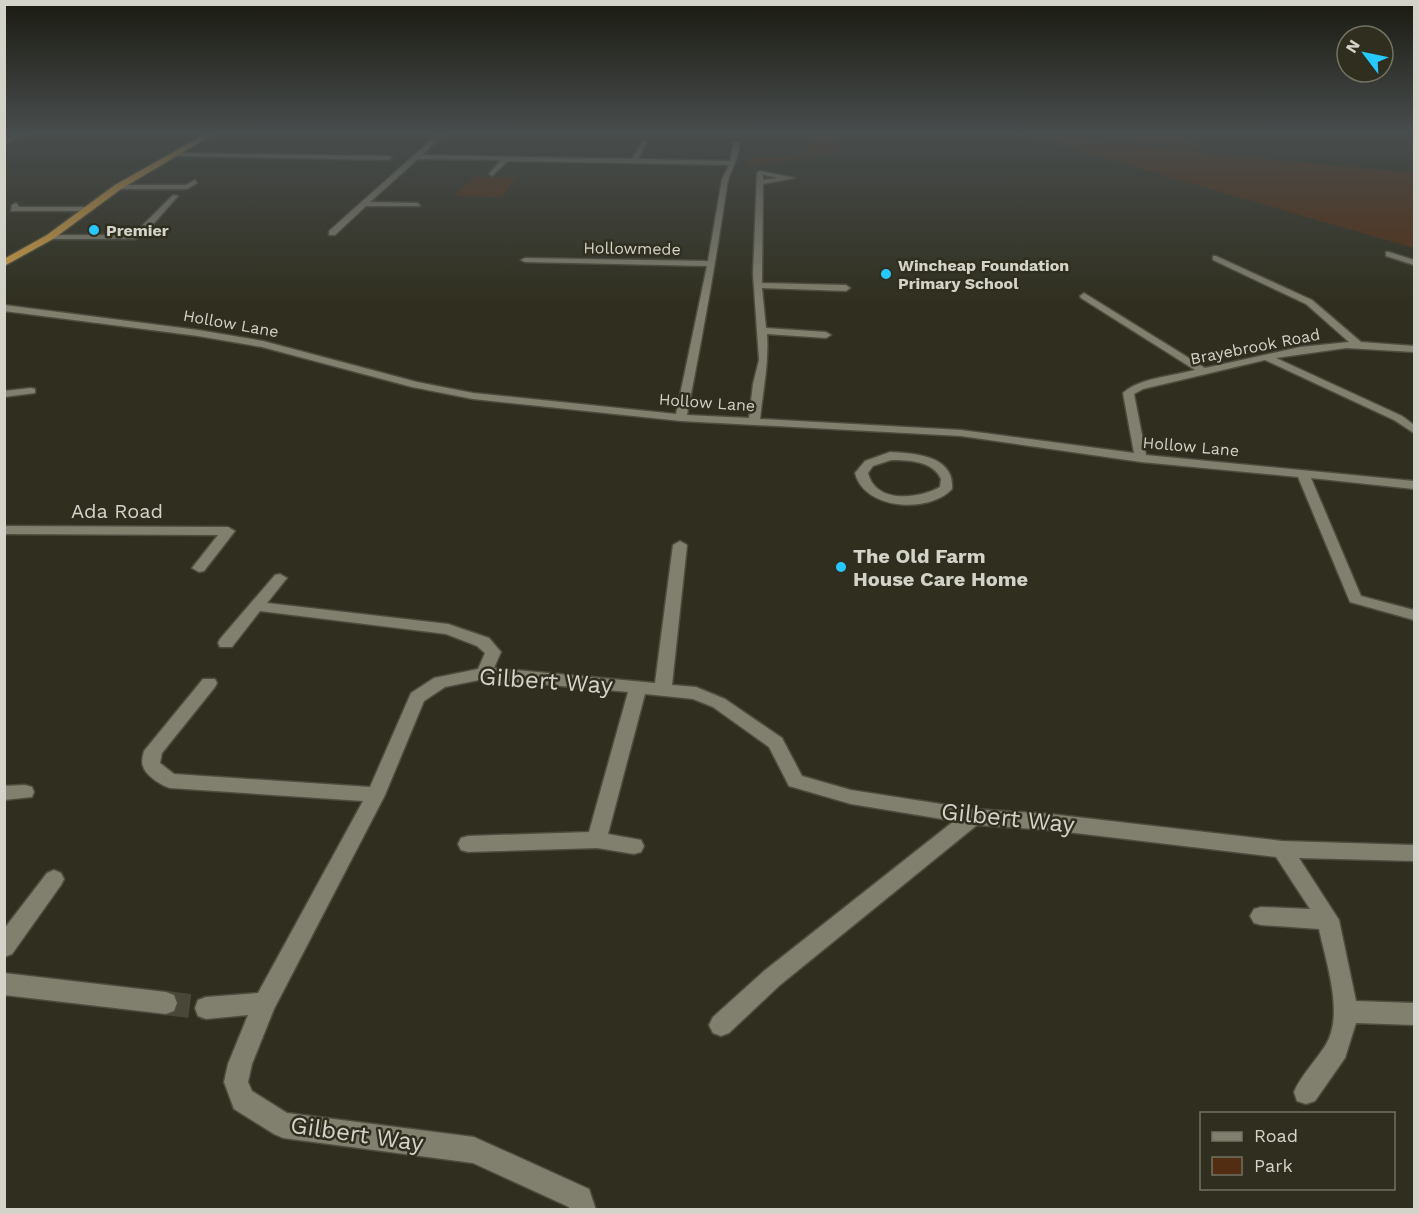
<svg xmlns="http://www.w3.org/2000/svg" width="1419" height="1214" font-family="'Work Sans',sans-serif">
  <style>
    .green { fill: #532d11 }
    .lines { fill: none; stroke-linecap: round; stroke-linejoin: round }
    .minor-tunnel { stroke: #494838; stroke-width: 24; stroke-dasharray: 24 12; stroke-linecap: butt }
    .minor-casing { stroke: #4d4c3e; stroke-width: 3 }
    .highway-casing { stroke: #4d4c3e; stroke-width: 3 }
    .minor { fill: #817f6d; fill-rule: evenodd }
    .highway { fill: #d29e42; fill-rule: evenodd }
    .poi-dot { fill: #27c8ff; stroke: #302f1f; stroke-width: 2 }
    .labels { text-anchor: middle; stroke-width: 5; stroke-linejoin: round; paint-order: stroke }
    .far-poi-label { font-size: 16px; font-weight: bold; fill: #d4d3c9; stroke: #302f1f; text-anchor: start }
    .far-street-label { font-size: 16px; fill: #d4d3c9; stroke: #302f1f }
    .street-label { font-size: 20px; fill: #d4d3c9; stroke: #302f1f }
    .poi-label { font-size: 20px; font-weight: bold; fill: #d4d3c9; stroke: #302f1f; text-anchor: start }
    .near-street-label { font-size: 24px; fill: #d4d3c9; stroke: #302f1f }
  </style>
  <rect width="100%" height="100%" fill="#302f1f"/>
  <!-- green -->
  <path class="green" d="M 807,132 L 838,132 L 839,151 L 747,167 L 748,158 L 795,158 L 809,155 Z
    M 1014,132 L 1035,132 L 1223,155 L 1414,173 L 1414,248 Z
    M 1048,132 L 1182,132 L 1203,151 Z
    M 473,177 L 517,177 L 501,197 L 455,196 Z"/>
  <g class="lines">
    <!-- minor-tunnel -->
    <path class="minor-tunnel" d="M 166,1003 L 206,1008"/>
    <!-- minor casing -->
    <g class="minor-casing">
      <path id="minor" d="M 22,132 L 30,132 L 4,144 L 4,140 Z
        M 440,132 L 447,132 L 422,155 L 632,159 L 643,141 L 646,143 L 638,159 L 730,161 L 734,143 L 739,142 C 740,158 730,170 727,185 C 716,262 702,338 687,415 L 749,418 L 753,384 L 759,360 L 753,274 L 757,173 L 760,171 L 795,178 L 763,184 L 762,283 L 846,285 L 850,288 L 846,291 L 762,288 L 766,328 L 826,332 L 831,335 L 826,338 L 767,334 C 769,363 763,390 760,419 L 961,430 L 1134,453 L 1123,393 C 1139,378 1173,376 1195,370 L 1081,298 L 1080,296 L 1084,293 L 1205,368 L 1300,347 L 1349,342 L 1306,304 L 1213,260 L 1213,256 L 1216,256 L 1312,300 L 1361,342 L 1414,346 L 1414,352 L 1346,348 L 1276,358 L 1402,416 L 1414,425 L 1414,433 L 1394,420 L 1265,360 L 1143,389 L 1134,394 L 1146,455 L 1414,481 L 1414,489 L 1311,478 L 1361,596 L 1414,610 L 1414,620 L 1350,602 L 1298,477 L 1141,462 L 961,436 L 681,421 L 473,399 L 412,387 L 262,347 L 198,336 L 4,311 L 4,305 L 198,330 L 263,341 L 417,382 L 473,393 L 676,414 L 707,266 L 525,262 L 521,260 L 525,258 L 708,261 L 722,179 L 729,165 L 508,161 L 492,176 L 489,174 L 501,160 L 418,159 L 370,202 L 418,203 L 420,206 L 366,206 L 335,235 L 329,235 L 329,231 ZM 763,175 L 778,178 L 763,180 Z
        M 174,153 L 389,156 L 392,158 L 389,160 L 172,156 Z
        M 195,180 L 197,183 L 187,189 L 118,189 L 115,187 L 118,185 L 186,185 Z
        M 173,195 L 178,196 L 148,230 L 135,239 L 50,239 L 46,237 L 50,235 L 130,235 L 142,226 Z
        M 16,203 L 19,207 L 89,207 L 93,209 L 89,211 L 11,211 L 12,205 Z
        M 1389,252 L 1414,260 L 1414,265 L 1386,256 L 1386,252 Z
        M 31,388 L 35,389 L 35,393 L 4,397 L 4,391 Z
        M 890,452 C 915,453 955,456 952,489 C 929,514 864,510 855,473 L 865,461 ZM 891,460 C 909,460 933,461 941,479 L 940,487 C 918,499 876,504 868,473 L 873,466 Z
        M 4,526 L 228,527 L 235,531 L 204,571 L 199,572 L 192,568 L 218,535 L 4,534 Z
        M 680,541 L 687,545 L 672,685 L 696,687 L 725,699 L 782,738 L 802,776 L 851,790 L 973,809 L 1050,814 L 1282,841 L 1414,845 L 1414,861 L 1299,858 L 1339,920 L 1356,1001 L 1414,1003 L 1414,1025 L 1356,1023 L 1345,1058 L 1315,1101 L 1306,1104 L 1297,1101 L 1294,1092 C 1301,1075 1315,1062 1325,1046 C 1345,1015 1326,963 1319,929 L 1261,925 L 1254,923 L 1250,916 L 1254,909 L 1261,907 L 1310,909 L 1276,857 L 1050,830 L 977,825 L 780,985 L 729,1033 L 721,1036 L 713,1033 L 709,1025 L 713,1017 L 764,971 L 954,821 L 851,804 L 789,786 L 769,747 L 713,707 L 693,699 L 645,694 L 608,834 L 641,840 L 644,846 L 641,852 L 634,854 L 597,848 L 468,852 L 461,850 L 458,844 L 461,838 L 468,836 L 589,832 L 628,692 L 484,679 L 445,687 L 424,701 L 385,795 L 274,1009 L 252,1064 L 248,1082 L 252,1091 L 287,1113 L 474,1137 L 589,1189 L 596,1210 L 569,1210 L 569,1207 L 473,1163 L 283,1138 L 274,1134 L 234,1109 L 224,1082 L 228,1064 L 248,1015 L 206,1019 L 198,1016 L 195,1008 L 198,1000 L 206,997 L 258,993 L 363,801 L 170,788 C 162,786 145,775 143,766 C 141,762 143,755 144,751 L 203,679 L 215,679 L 217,683 L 215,687 L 162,753 L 160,763 L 174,774 L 370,787 L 411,693 L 434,678 L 478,669 L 485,653 L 477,646 L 446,634 L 260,611 L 232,647 L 220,647 L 218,643 L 220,639 L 275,575 L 280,574 L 287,578 L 267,603 L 448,624 L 489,638 L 501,652 L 494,668 L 655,683 L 673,545 Z
        M 25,785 L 32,787 L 34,792 L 32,797 L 4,800 L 4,786 Z
        M 54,870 L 61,873 L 64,879 L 61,885 L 12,954 L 4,957 L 4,929 L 47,873 Z
        M 4,973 L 166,992 L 174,995 L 177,1003 L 174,1011 L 166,1014 L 4,995 Z"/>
    </g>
    <!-- highway casing -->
    <g class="highway-casing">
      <path id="highway" d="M 209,132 L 217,132 L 121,189 L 53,239 L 4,266 L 4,259 L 47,235 L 115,185 Z"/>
    </g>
    <!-- minor -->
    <use href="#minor" class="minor"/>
    <!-- highway -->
    <use href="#highway" class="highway"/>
  </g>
  <!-- sky -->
  <linearGradient id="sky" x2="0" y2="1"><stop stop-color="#1a1a11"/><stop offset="0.44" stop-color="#484d4d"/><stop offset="1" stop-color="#484d4d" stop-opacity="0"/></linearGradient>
  <rect width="1419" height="302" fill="url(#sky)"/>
  <!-- markers -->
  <g class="poi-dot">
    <circle cx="94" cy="230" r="6"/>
    <circle cx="886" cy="274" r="6"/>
    <circle cx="841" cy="567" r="6"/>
  </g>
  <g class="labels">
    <!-- far-poi labels -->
    <g class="far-poi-label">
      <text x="106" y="236">Premier</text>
      <text x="898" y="271">Wincheap Foundation<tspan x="898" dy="18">Primary School</tspan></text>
    </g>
    <!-- far-street labels -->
    <g class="far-street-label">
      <text transform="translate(632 248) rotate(1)" y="6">Hollowmede</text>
      <text transform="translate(231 323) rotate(10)" y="6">Hollow Lane</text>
      <text transform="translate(1255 346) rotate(-11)" y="6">Brayebrook Road</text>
      <text transform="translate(707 402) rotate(4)" y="6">Hollow Lane</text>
      <text transform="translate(1191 446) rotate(5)" y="6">Hollow Lane</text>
    </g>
    <!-- street labels -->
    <g class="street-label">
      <text x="117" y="518">Ada Road</text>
    </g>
    <!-- poi labels -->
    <g class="poi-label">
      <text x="853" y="563">The Old Farm<tspan x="853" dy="23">House Care Home</tspan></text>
    </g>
    <!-- near-street labels -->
    <g class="near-street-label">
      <text transform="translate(546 681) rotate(4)" y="8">Gilbert Way</text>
      <text transform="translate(1008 818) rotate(6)" y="8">Gilbert Way</text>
      <text transform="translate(357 1134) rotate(8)" y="8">Gilbert Way</text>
    </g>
  </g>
  <!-- border -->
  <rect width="1419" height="1214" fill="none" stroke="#d4d3c9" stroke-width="12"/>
  <!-- legend -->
  <rect x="1200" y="1112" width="195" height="78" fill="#302f1f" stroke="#727163" stroke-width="1.5"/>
  <rect x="1212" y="1132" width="30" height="9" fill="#817f6d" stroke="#727163" stroke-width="1.5"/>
  <text x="1254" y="1142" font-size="18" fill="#d4d3c9">Road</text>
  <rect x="1212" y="1157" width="30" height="18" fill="#532d11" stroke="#727163" stroke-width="1.5"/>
  <text x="1254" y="1172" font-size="18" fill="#d4d3c9">Park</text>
  <!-- north arrow -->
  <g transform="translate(1365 54) rotate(302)"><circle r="28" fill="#302f1f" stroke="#727163" stroke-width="1.5"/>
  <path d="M0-4.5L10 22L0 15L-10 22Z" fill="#27c8ff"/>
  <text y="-9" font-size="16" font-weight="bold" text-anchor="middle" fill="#d4d3c9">N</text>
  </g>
</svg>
